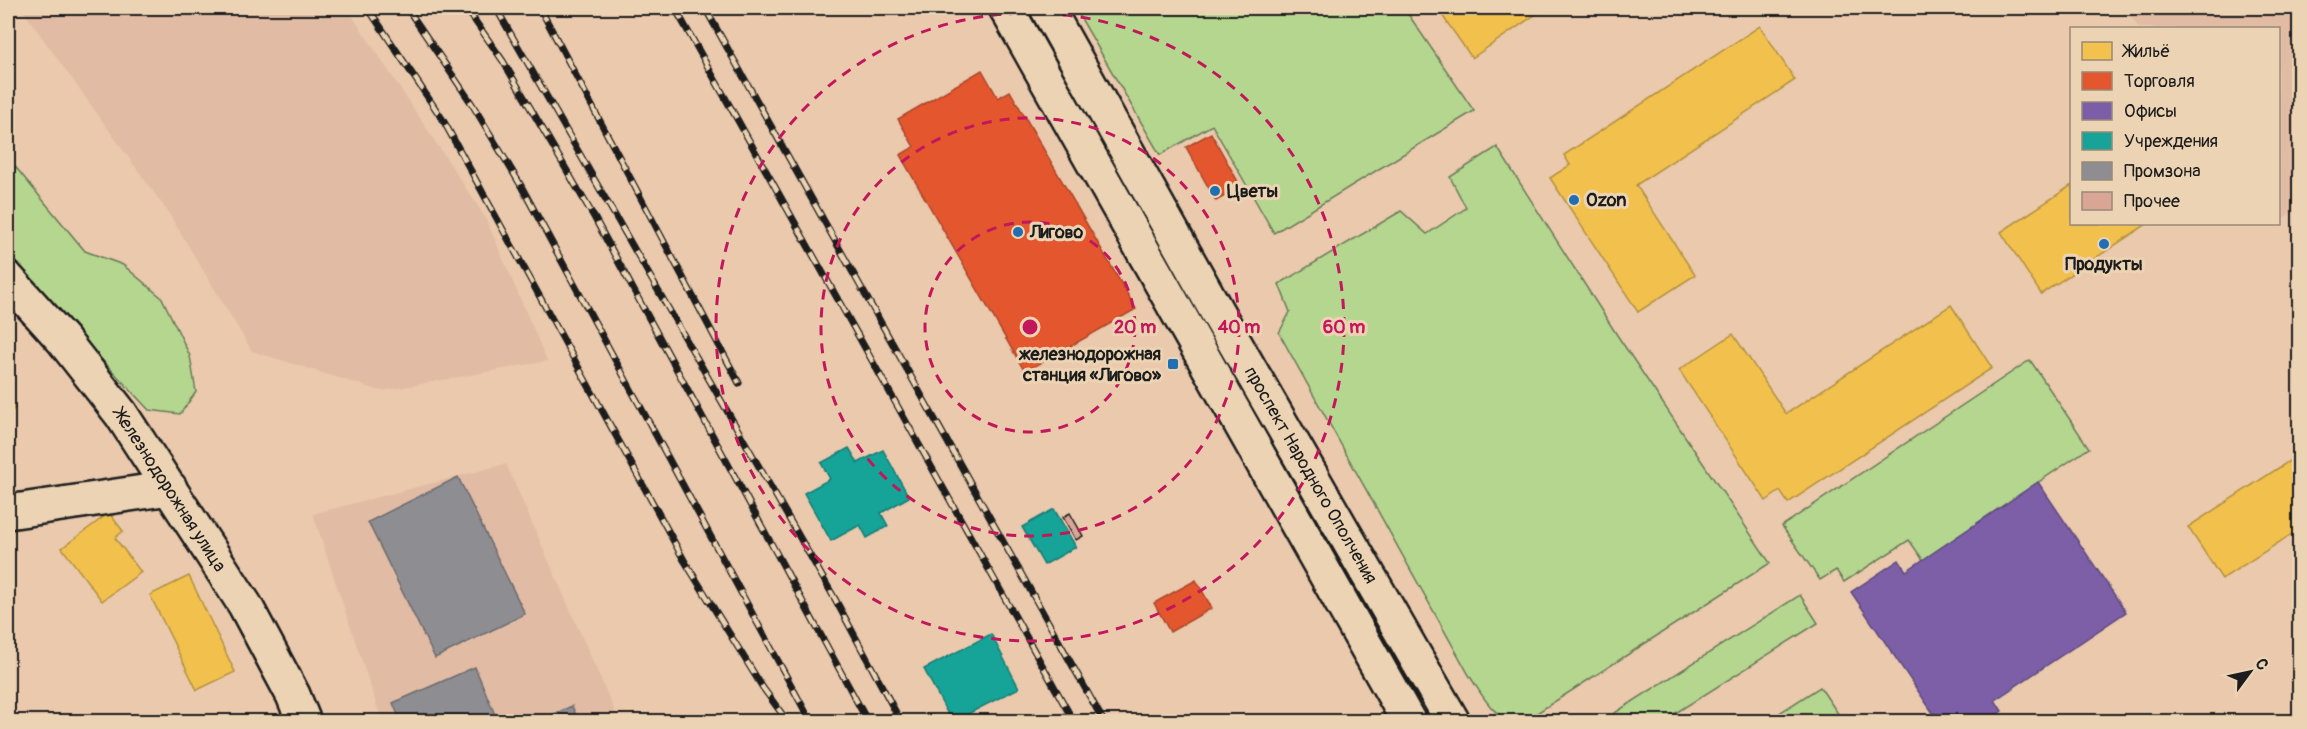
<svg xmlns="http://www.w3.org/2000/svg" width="2307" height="729" font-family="Pangolin,sans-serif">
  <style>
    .built { fill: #e1bba3 }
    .green { fill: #b5d68f; stroke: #687956; stroke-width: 1.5 }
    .homes { fill: #f2c14e; stroke: #b2903f; stroke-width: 1.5 }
    .shops { fill: #e4572e; stroke: #a84529; stroke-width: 1.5 }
    .offices { fill: #7b5ea7; stroke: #5e4a7d; stroke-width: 1.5 }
    .public { fill: #17a398; stroke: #187a73; stroke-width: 1.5 }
    .industry { fill: #8d8d92; stroke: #6b6b6f; stroke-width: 1.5 }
    .building { fill: #d9a695; stroke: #1c1c1c; stroke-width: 1.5 }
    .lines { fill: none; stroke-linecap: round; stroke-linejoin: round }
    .street-casing { stroke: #1c1c1c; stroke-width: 38 }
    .secondary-casing { stroke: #1c1c1c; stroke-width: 38 }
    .street { stroke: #ebd3b3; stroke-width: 33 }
    .secondary { stroke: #ebd3b3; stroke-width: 33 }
    .rail-casing { stroke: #1c1c1c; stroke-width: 7 }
    .rail { stroke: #ebd3b3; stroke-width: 4.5; stroke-dasharray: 14; stroke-linecap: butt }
    .ring { fill: none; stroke: #c2185b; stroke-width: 3; stroke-dasharray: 10 8 }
    .poi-dot { fill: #1f6fb2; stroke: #ebd3b3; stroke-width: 2 }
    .labels { text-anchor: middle; stroke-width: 6; stroke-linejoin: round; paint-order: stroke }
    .poi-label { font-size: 18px; font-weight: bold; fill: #1c1c1c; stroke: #ebd3b3; text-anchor: start }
    .street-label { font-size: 18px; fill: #1c1c1c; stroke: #ebd3b3 }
    .centre { fill: #c2185b; stroke: #ebd3b3; stroke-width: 3 }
    .ring-label { font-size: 18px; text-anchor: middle; font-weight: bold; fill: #c2185b; stroke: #ebd3b3; stroke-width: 6; stroke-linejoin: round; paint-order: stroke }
  </style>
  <rect width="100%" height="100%" fill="#eac9ad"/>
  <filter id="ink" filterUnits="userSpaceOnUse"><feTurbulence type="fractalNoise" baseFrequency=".0167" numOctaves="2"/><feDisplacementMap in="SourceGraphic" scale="12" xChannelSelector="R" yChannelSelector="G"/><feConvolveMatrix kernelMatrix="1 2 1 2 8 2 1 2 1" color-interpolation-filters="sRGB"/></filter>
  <g filter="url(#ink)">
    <!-- built -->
    <path class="built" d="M 21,8 L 347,8 L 485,217 L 547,361 L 381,391 L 252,351 L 168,212 Z
      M 2125,8 L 2299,8 L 2299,207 L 2279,221 L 2278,28 L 2139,28 Z
      M 506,464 L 619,721 L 382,721 L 313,514 Z"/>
    <!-- green -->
    <path class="green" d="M 1075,8 L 1404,8 L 1474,111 L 1274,233 L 1212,125 L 1160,155 Z
      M 1497,147 L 1617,335 L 1770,563 L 1523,722 C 1494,722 1483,696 1469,675 L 1279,333 L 1290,312 L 1279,284 L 1401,211 L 1427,234 L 1466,208 L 1450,177 Z
      M 8,158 L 85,251 L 123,265 L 162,298 L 190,356 L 196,392 L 180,414 L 149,410 L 62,317 L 8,314 Z
      M 2030,360 L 2089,448 L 1923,560 L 1909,540 L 1844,582 L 1836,570 L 1820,580 L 1782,526 Z
      M 1800,595 L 1818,623 L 1663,721 L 1602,721 Z
      M 1820,687 L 1843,721 L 1767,721 Z"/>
    <!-- homes -->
    <path class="homes" d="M 1437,8 L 1545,8 L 1472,58 Z
      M 1760,26 L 1795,80 L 1636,185 L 1695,275 L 1638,312 L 1550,178 L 1570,165 L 1564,155 Z
      M 2072,185 L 2072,224 L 2147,224 L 2041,294 L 2001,232 Z
      M 1951,305 L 1992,368 L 1788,503 L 1780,491 L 1766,501 L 1679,370 L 1733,334 L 1786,414 Z
      M 8,398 L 15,408 L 8,414 Z
      M 2300,454 L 2300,529 L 2222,579 L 2188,527 Z
      M 109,513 L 123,531 L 115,538 L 141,572 L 102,601 L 62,548 Z
      M 189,576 L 235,672 L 197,690 L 150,595 Z"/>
    <!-- shops -->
    <path class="shops" d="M 982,70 L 998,98 L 1010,91 L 1136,309 L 1025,372 L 900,155 L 914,147 L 898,119 Z
      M 1211,133 L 1241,187 L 1216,201 L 1186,147 Z
      M 1196,580 L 1212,608 L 1170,632 L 1154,603 Z"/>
    <!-- offices -->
    <path class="offices" d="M 2038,482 L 2126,612 L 1995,700 L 2002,711 L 1986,722 L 1939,722 L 1851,592 L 1899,560 L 1906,571 Z"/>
    <!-- public -->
    <path class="public" d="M 849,448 L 858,463 L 883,450 L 909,497 L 881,513 L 888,526 L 867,538 L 860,525 L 831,541 L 804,493 L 830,479 L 821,463 Z
      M 1054,509 L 1076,547 L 1044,565 L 1022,527 Z
      M 991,634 L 1019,688 L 952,722 L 924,669 Z"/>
    <!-- industry -->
    <path class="industry" d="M 458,477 L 525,614 L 435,658 L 368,522 Z
      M 475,667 L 498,722 L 401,722 L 393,703 Z
      M 572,706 L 579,722 L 536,722 Z"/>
    <!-- building -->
    <path class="building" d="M 1070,513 L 1083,536 L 1076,540 L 1063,517 Z"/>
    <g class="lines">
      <!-- street casing -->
      <g class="street-casing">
        <path id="street" d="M 8,279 L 63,340 L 121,414 L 245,605 L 293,695 L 304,722
          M 8,512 L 170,488"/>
      </g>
      <!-- secondary casing -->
      <g class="secondary-casing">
        <path id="secondary" d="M 1006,8 L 1409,722
          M 1047,8 L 1217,312 L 1453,722"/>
      </g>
      <!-- street -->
      <use href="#street" class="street"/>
      <!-- secondary -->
      <use href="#secondary" class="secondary"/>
      <!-- rail casing -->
      <g class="rail-casing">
        <path id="rail" d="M 368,8 L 443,120 L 684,560 L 763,688 L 788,722
          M 407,8 L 472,104 L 520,184 L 811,722
          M 466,8 L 503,61 L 594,217 L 868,722
          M 496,8 L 835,599 L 901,722
          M 540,8 L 739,383
          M 675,8 L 1074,722
          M 705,8 L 1104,722"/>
      </g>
      <!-- rail -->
      <use href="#rail" class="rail"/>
    </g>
  </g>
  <!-- distance rings -->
  <g class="ring">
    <circle cx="1030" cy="327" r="105"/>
    <circle cx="1030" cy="327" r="209"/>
    <circle cx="1030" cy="327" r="314"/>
  </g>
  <!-- markers -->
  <g class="poi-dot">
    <circle cx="1215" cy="191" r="6"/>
    <circle cx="1574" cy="200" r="6"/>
    <circle cx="1018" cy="232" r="6"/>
    <circle cx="2104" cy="244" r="6"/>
    <rect x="1167" y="358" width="12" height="12" rx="3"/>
  </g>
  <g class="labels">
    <!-- poi labels -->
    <g class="poi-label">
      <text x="1227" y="197">Цветы</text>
      <text x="1586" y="206">Ozon</text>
      <text x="1030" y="238">Лигово</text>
      <text x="2104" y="270" text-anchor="middle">Продукты</text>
      <text x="1161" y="360" text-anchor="end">железнодорожная<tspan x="1161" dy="21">станция «Лигово»</tspan></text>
    </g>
    <!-- street labels -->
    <g class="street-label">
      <text transform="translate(1311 475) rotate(60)" y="6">проспект Народного Ополчения</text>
      <text transform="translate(170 490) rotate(57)" y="6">Железнодорожная улица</text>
    </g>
  </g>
  <circle cx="1030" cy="327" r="9" class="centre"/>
  <g class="ring-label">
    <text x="1135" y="333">20 m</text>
    <text x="1239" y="333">40 m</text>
    <text x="1344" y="333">60 m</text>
  </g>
  <!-- margin -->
  <rect width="2307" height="729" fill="none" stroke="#ebd3b3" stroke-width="30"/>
  <rect x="15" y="15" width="2277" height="699" fill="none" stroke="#1c1c1c" stroke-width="2" filter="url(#ink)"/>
  <!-- legend -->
  <rect x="2070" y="27" width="210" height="198" fill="#ebd3b3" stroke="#988a77" stroke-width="1.5"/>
  <rect x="2082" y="42" width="30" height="18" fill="#f2c14e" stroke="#988a77" stroke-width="1.5"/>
  <text x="2124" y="57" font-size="18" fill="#1c1c1c">Жильё</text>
  <rect x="2082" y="72" width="30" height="18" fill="#e4572e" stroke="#988a77" stroke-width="1.5"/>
  <text x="2124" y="87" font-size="18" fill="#1c1c1c">Торговля</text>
  <rect x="2082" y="102" width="30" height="18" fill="#7b5ea7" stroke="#988a77" stroke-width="1.5"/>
  <text x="2124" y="117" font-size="18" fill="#1c1c1c">Офисы</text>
  <rect x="2082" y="132" width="30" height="18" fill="#17a398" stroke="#988a77" stroke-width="1.5"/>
  <text x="2124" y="147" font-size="18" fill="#1c1c1c">Учреждения</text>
  <rect x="2082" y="162" width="30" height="18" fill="#8d8d92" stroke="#988a77" stroke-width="1.5"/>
  <text x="2124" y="177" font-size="18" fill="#1c1c1c">Промзона</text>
  <rect x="2082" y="192" width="30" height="18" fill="#d9a695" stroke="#988a77" stroke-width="1.5"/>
  <text x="2124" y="207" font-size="18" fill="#1c1c1c">Прочее</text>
  <!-- north arrow -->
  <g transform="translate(2250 672) rotate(57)" stroke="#ebd3b3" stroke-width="4.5" paint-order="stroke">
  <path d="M0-4.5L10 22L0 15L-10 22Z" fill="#1c1c1c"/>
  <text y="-9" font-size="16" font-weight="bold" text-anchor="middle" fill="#1c1c1c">С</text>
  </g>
</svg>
